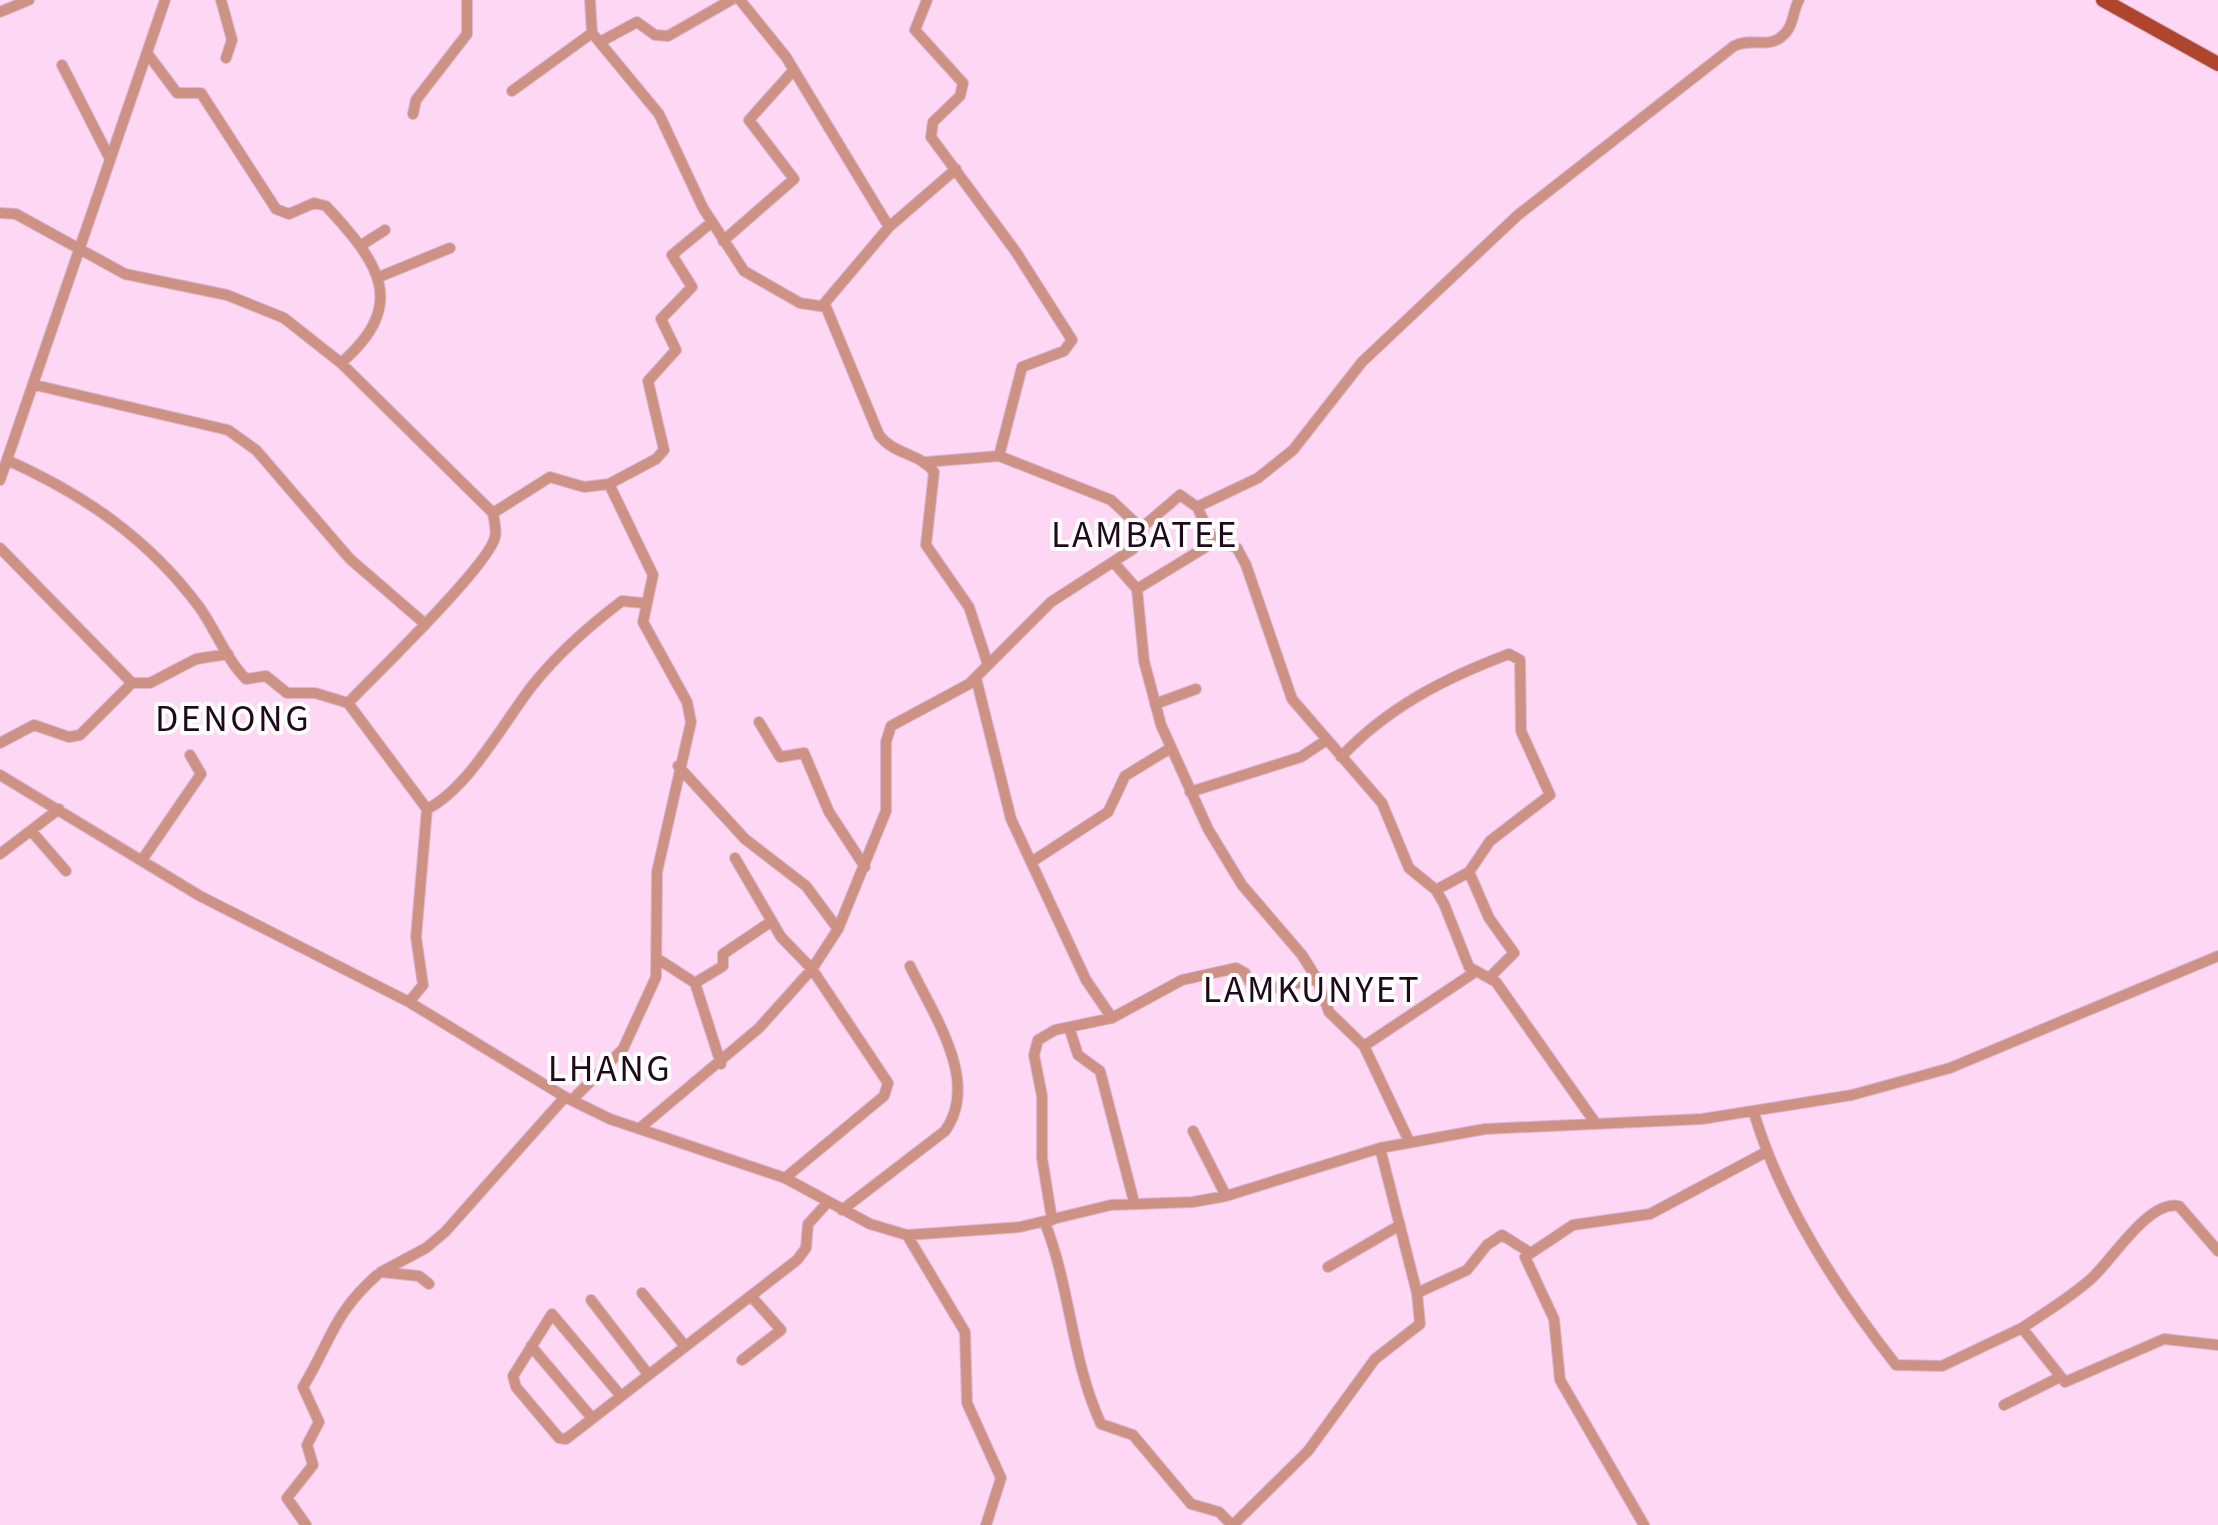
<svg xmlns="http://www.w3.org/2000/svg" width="2218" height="1525" font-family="'Source Sans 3',sans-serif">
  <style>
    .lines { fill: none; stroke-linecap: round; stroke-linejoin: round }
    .minor-casing { stroke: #dab6d1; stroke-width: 12 }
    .major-casing { stroke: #dab6d1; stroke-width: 16 }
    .minor { stroke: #cd9283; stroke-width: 10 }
    .major { stroke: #ae452c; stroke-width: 14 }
    .labels { text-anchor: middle; stroke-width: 8; stroke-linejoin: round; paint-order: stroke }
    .quarter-label { font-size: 38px; letter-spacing: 2.5px; fill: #1f091b; stroke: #fff }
  </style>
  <rect width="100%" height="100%" fill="#fed7f4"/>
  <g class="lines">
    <!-- minor casing -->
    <g class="minor-casing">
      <path id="minor" d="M 221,0 L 232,40 L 226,58
        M 740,0 L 786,57 L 889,227
        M 927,0 L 915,30 L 963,83 L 960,96 L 933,122 L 931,137 L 1016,252 L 1072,340 L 1064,351 L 1022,367 L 999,456
        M 0,12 L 29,0
        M 592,33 L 659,114 L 703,208 L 744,271 L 800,303 L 826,307 L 879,435 C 894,455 920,453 934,472 L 926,545 L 969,607 L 988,665
        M 600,42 L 637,22 L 655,35 L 668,36 L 731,0
        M 147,53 L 177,93 L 201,93 L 276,209 L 289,214 L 314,203 L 326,206 C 379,263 409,304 341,363
        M 62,65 L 110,159
        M 512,91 L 592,33 L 590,0
        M 413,114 L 416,100 L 467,34 L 467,0
        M 0,213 L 16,214 L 125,274 L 227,295 L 284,318 L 341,363 L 493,513
        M 723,241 L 794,179 L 749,120 L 792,72
        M 360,246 L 385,230
        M 379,277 L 450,248
        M 823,305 L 889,227 L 956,169
        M 35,385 L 228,430 L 256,450 L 350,559 L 424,623
        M 7,460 C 85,495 149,539 200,608 C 216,631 227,660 246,679 L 266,676 L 287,693 L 315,693 L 348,703 C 373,677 490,564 495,537 C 497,530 494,521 493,513 L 550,477 L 584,487 L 609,484 L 653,575 L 643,622 L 687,702 L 691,722 L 657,872 L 656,977 L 623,1049 L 572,1100
        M 926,462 L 999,456 L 1111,500 L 1142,529
        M 0,480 L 165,0
        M 609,484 L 656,459 L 664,450 L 648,381 L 676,350 L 661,319 L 692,287 L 672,255 L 712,222
        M 1214,539 L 1237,548 L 1246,565 L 1292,699 L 1382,803 L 1409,868 L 1436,890 L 1444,904 L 1469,967 L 1496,982 L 1594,1121
        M 0,548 L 132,683 L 150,683 L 196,659 L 228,654
        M 1115,564 L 1137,589 L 1144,661 L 1161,725 L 1208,829 L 1242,885 L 1302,955 L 1317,979 L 1329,1012 L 1364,1046 L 1409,1141
        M 1137,589 L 1214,542 L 1197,507
        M 976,678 L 1011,819 L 1086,980 L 1112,1018
        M 348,703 L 427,809 L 416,937 L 423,985 L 409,1002
        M 1155,704 L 1196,689
        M 759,722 L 780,757 L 804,753 L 829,812 L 865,867
        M 0,743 L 34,725 L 69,737 L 80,735 L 132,683
        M 1341,757 C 1388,707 1445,678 1509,654 L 1520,660 L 1521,731 L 1550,795 L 1490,841 L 1469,872 L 1436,890
        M 678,766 L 745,839 L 806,886 L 838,929
        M 0,775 L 200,896 L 409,1002 L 565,1097 L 610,1119 L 785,1178 L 870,1224 L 907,1235 L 1020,1227 L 1111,1205 L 1193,1202 L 1226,1196 L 1380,1148 L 1485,1129 L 1702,1119 L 1852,1095 L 1950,1068 L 2218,956
        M 1190,792 L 1301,757 L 1325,741
        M 427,809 C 468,789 504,722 532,686 C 558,653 589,626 622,601 L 644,603
        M 33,833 L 66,871
        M 0,854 L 59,809
        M 735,858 L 781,937 L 812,969 L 888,1083 L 884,1096 L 785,1178
        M 142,860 L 201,774 L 190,755
        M 1033,861 L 1108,812 L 1125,776 L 1169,749
        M 1469,872 L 1489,918 L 1514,953 L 1491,976
        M 658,959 L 695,983
        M 1069,1027 L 1078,1055 L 1100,1071 L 1134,1202
        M 1364,1046 L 1475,972
        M 721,1064 L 695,983 L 723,966 L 723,954 L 772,921
        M 1754,1113 C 1781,1204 1838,1291 1896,1365 L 1942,1366 L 2022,1328 L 2065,1382 L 2164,1339 L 2218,1345
        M 640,1128 L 759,1028 L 812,969 L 838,929 L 886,811 L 886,742 L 891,726 L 969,684 L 1051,602 L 1133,549 L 1145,525 L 1180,495 L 1197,507 L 1258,478 L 1293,450 L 1362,362 L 1518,215 L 1734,46 C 1753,36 1771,52 1787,31 C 1794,22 1793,10 1799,0
        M 1193,1131 L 1226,1196
        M 842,1210 L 945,1131 C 981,1081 932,1013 910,966
        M 1052,1220 L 1042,1158 L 1042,1096 L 1034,1055 L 1038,1040 L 1055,1030 L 1112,1018 L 1182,980 L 1236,968 L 1245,973 L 1255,992 L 1317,979
        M 1045,1223 C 1071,1289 1071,1359 1101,1424 L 1133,1435 L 1191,1504 L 1219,1512 L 1232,1525
        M 907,1235 L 965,1332 L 967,1403 L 1001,1478 L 986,1525
        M 1328,1267 L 1400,1225
        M 381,1272 L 426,1248 L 445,1232 L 565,1097
        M 381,1272 L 419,1276 L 429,1284
        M 642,1293 L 685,1346
        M 1417,1293 L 1467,1270 L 1487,1245 L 1502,1235 L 1529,1252
        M 591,1300 L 648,1374
        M 2022,1328 C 2046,1312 2071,1297 2092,1278 C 2112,1260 2149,1199 2179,1206 L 2218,1251
        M 531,1346 L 592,1418
        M 742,1360 L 781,1330 L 751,1296
        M 621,1396 L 552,1314 L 513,1376 L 516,1387 L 559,1438 L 566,1439 L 797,1260 L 806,1248 L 808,1224 L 828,1202
        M 2004,1405 L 2058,1378
        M 306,1525 L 287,1498 L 313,1465 L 307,1445 L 319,1422 L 303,1387 C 332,1339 333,1314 377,1275
        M 1233,1525 L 1308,1451 L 1375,1359 L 1420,1324 L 1417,1293 L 1380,1148
        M 1644,1525 L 1560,1380 L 1554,1319 L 1525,1257 L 1573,1225 L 1650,1214 L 1766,1152"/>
    </g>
    <!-- major casing -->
    <g class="major-casing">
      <path id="major" d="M 2103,0 L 2218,64"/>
    </g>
    <!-- minor -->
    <use href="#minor" class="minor"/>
    <!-- major -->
    <use href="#major" class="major"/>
  </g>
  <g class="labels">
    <!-- quarter labels -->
    <g class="quarter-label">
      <text x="1145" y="547">LAMBATEE</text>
      <text x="233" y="731">DENONG</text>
      <text x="1312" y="1002">LAMKUNYET</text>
      <text x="610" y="1081">LHANG</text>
    </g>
  </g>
</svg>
